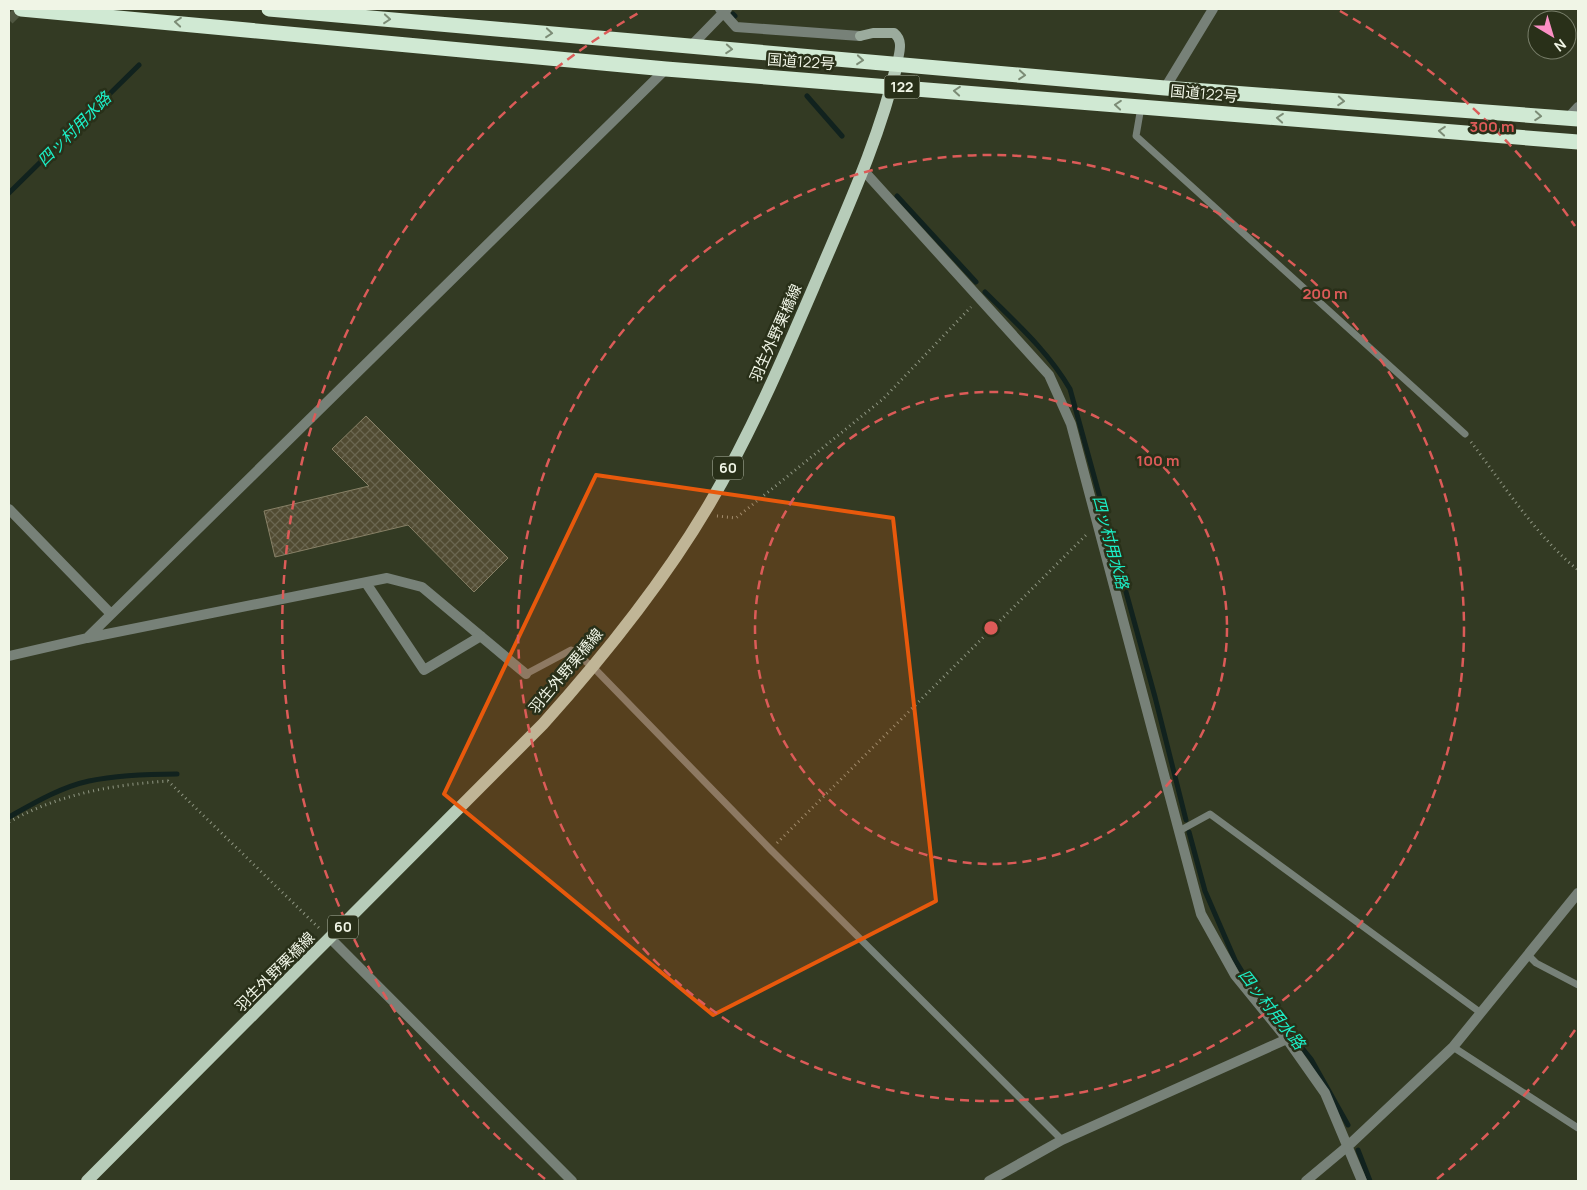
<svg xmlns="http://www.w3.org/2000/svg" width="1587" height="1190" font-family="Manrope,'Noto Sans JP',sans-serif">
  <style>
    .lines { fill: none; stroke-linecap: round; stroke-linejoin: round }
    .stream { stroke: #11221e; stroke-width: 5 }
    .building { fill: url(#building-cross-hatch); stroke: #878066 }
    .street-tunnel { stroke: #4f5640; stroke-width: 10; stroke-dasharray: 10 5; stroke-linecap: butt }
    .path { stroke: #909783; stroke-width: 3; stroke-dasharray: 1 4; stroke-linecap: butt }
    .lane { stroke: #778178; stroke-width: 7 }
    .street { stroke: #778178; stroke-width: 10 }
    .secondary { stroke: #9bab9d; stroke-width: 10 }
    .primary { stroke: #b7ccb9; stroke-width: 12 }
    .highway { stroke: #d0e9d3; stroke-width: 15 }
    .oneway { stroke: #7c8c76 }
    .marked { fill: #e8590c; fill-opacity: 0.2; stroke: #e8590c; stroke-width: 4; stroke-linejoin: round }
    .ring { fill: none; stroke: #dc5b58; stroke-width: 2.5; stroke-dasharray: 9 6 }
    .labels { text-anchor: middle; stroke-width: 5; stroke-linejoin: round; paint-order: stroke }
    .shield { fill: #293019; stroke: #b4baa8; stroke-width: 1 }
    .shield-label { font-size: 14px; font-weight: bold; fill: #f0f5e6 }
    .street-label { font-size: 15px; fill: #f0f5e6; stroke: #293019 }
    .water-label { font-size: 16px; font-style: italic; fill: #1cf0c8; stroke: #293019 }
    .centre { fill: #dc5b58; stroke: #293019; stroke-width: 2.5 }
    .ring-label { font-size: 15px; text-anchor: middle; font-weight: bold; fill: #dc5b58; stroke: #293019; stroke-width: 5; stroke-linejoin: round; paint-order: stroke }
  </style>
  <defs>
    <pattern id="building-cross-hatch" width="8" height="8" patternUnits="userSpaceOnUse" patternTransform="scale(1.25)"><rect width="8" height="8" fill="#514b32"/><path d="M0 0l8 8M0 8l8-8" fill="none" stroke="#6a6650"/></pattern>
  </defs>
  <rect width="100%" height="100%" fill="#333a23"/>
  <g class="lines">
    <!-- stream -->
    <path class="stream" d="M 733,14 L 735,16
      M 807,96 L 842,136
      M 9,193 L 139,65
      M 897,196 L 976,282
      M 985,292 C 1016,323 1048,351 1070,389 L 1155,697 L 1186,820
      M 9,817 C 34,803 61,787 89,781 C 118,775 148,774 177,774
      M 1189,832 L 1205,891 L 1235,960 L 1249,983 L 1311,1059 L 1348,1125
      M 1358,1150 L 1370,1181"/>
  </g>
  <!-- building -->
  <path class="building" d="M 366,416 L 508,558 L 474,592 L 408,525 L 275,557 L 264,511 L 369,486 L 332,449 Z"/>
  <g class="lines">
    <!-- street-tunnel -->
    <path class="street-tunnel" d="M 9,20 L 20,9"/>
    <!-- path -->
    <path class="path" d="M 1471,442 C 1503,484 1537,537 1578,570
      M 717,516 L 736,518 L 883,399 L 971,307
      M 9,822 C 59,794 111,785 168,781 L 321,930
      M 777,843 L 1088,533"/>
    <!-- lane -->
    <path class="lane" d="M 1141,107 L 1136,136 L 1465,434
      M 526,674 L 571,650 L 594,668 L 770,849 L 1062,1140
      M 1179,831 L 1210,814 L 1481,1013
      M 1528,955 L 1536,963 L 1578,985
      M 1453,1047 L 1578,1128"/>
    <!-- street -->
    <path class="street" d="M 720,9 L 736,27 L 860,36
      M 691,46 L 727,9
      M 1165,88 L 1213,9
      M 1568,118 L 1578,107
      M 864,171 L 1049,375 L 1071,424 L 1201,914 L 1235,975 L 1287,1039 L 1325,1093 L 1362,1181
      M 9,509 L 111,614
      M 366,583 L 424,670 L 481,636
      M 87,638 L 666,69
      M 9,656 L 87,638 L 387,578 L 422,587 L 526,674
      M 331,939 L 572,1181
      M 989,1181 L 1062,1140 L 1287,1039
      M 1306,1181 L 1349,1145 L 1453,1047 L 1578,893"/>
    <!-- secondary -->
    <path class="secondary" d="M 860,36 L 873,33 L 894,33 C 904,41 899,53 897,64"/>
    <!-- primary -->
    <path class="primary" d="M 87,1181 L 543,724 C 605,655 663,583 710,503 C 754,428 787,349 821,270 C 850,202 880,136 897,64"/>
    <!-- highway -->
    <path class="highway" d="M 21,9 L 666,69 L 1578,142
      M 269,9 L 1165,88 L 1578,119"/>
  </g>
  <!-- one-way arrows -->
  <defs><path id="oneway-chevron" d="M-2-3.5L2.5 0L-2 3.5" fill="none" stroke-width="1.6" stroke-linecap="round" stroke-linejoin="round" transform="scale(1.25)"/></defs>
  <g class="oneway">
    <use href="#oneway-chevron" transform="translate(387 19) rotate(5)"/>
    <use href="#oneway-chevron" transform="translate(178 22) rotate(-175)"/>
    <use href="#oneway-chevron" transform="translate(549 33) rotate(5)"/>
    <use href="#oneway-chevron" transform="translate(729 49) rotate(4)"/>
    <use href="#oneway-chevron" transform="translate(860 60) rotate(5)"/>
    <use href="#oneway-chevron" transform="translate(1022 75) rotate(5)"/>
    <use href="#oneway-chevron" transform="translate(957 91) rotate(-175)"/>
    <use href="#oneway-chevron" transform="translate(1341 101) rotate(4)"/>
    <use href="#oneway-chevron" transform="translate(1118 105) rotate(-175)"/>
    <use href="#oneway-chevron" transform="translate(1538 116) rotate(4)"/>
    <use href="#oneway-chevron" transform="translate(1280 118) rotate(-175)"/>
    <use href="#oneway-chevron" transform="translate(1442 131) rotate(-175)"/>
  </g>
  <!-- marked area -->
  <path class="marked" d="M 596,475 L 893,518 L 936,901 L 713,1015 L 444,794 Z"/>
  <!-- distance rings -->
  <g class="ring">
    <circle cx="991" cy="628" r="236"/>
    <circle cx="991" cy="628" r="473"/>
    <path d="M1575 1030A709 709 0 0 1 1437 1179M545 1179A709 709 0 0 1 642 11M1340 11A709 709 0 0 1 1575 226"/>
  </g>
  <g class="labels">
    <!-- shield labels -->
    <g class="shield">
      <rect x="884.5" y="75.5" width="35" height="23" rx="4"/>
      <rect x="713" y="456.5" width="30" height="23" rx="4"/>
      <rect x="328" y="915.5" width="30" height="23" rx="4"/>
    </g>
    <g class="shield-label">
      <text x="902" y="92">122</text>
      <text x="728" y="473">60</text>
      <text x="343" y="932">60</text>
    </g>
    <!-- street labels -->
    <g class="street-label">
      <text transform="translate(801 62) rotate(4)" y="5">国道122号</text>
      <text transform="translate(1204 94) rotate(5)" y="5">国道122号</text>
      <text transform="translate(776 333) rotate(-66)" y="5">羽生外野栗橋線</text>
      <text transform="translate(566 671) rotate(-50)" y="5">羽生外野栗橋線</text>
      <text transform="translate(275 972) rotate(-45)" y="5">羽生外野栗橋線</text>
    </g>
    <!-- water labels -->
    <g class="water-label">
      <text transform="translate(74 129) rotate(-45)" y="6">四ッ村用水路</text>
      <text transform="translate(1111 542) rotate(75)" y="6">四ッ村用水路</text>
      <text transform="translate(1272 1009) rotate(52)" y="6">四ッ村用水路</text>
    </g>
  </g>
  <circle cx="991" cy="628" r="8" class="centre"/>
  <g class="ring-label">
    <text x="1492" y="132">300 m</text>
    <text x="1325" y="299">200 m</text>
    <text x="1158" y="466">100 m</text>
  </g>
  <!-- border -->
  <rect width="1587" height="1190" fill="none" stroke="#f0f5e6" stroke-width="20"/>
  <!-- north arrow -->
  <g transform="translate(1552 35) rotate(142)"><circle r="24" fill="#293019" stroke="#797f6b"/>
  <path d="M0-4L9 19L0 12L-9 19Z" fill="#fb8fc4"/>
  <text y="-8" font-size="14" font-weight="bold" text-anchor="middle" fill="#f0f5e6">N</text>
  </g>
</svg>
